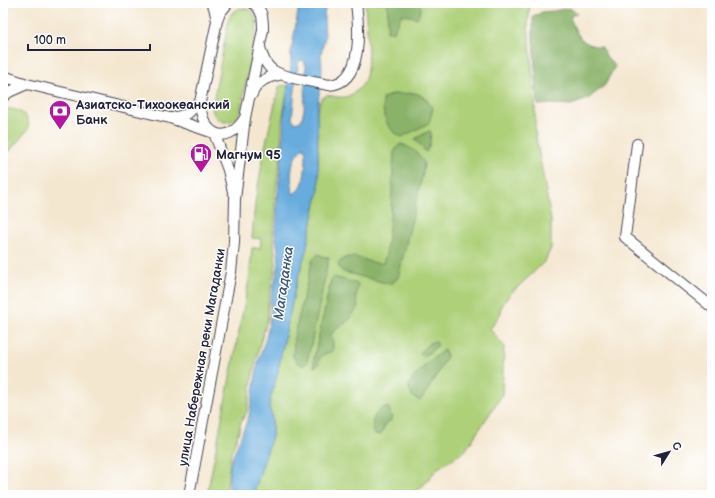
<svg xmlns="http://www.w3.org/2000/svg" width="715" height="498" font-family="'Balsamiq Sans',sans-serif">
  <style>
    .green { fill: #aed079; stroke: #68795a }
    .forest { fill: #8ab269; stroke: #566a52 }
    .water { fill: #67acdd; stroke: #44678c; fill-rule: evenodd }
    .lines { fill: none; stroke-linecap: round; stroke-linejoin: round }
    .minor-casing { stroke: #424051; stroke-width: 12 }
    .minor { stroke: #fff; stroke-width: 10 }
    .labels { text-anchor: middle; stroke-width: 3; stroke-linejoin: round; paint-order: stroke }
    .poi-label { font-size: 13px; font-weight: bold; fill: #22223b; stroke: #fff; text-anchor: start }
    .street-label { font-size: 13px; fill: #22223b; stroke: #fff }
    .water-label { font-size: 14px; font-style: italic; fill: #3e597c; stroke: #fff }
  </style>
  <rect width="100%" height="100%" fill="#fff"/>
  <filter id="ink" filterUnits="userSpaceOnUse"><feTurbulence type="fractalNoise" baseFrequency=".025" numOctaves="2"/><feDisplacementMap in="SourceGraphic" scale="8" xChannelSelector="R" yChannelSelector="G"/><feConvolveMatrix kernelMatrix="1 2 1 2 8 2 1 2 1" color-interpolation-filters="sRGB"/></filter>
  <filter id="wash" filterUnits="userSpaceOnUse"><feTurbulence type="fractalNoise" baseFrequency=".012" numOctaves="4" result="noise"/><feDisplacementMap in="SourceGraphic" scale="16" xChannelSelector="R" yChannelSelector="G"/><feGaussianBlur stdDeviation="0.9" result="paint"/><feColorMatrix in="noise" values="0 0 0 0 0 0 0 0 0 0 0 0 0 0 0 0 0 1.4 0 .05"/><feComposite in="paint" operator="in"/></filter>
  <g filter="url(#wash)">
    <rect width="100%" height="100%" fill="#f4e7d0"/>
    <!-- green -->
    <path class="green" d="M 365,3 L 530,3 L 528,25 L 535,99 L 535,132 L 551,220 L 551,248 L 545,261 L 536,270 L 509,295 L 500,309 L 501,313 L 490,329 L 504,346 L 502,395 L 465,451 L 438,468 L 420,489 L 412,495 L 253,495 L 272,436 L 272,416 L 269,408 L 270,400 L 277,375 L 296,284 L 306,251 L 319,189 L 317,112 L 321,99 L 327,95 C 333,96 340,98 346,97 C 352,95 360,89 363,84 C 372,69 366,21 365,3 Z
      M 240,8 C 251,8 258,14 257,26 L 240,113 C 232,127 214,124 212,108 L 229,18 L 232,13 Z
      M 282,85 L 288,86 L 282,121 L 281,153 L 275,197 L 275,221 L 273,232 L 276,265 L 268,302 L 268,317 L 259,348 L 252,379 L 247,412 L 241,422 L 238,434 L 231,453 L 227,484 L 229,495 L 207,495 L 249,280 L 252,248 L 260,248 L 261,239 L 252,238 L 255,203 L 265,147 L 275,103 L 279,87 Z
      M 8,109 C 20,109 31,116 28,129 L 3,159 L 3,118 L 4,112 Z"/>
    <!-- forest -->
    <path class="forest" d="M 388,3 L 419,3 L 421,9 L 417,18 L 402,14 L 394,31 L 387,32 Z
      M 569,8 L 577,13 L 570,17 C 577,35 581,45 602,47 L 606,56 L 615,66 L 605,85 L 588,99 L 571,105 L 553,104 L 538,105 L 533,41 L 533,17 L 542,12 L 554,11 Z
      M 416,93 L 425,98 L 433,108 L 429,123 L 402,137 C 386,130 382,115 383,98 L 393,94 Z
      M 429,131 L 431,132 L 430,143 L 427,151 L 426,152 L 415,139 Z
      M 401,144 C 411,147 419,153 424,163 L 423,173 L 398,278 L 392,283 L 389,284 L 344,272 L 339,268 L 338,264 C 351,247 368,266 383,263 L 386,255 L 391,209 L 394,152 L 398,146 Z
      M 318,254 L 324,257 L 329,257 L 312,340 L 307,362 L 304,366 L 297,362 L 293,357 L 294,337 L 312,261 Z
      M 334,277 L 358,284 L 356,297 L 358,307 L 349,320 L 334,331 L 331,335 L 333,343 L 333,351 C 323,355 320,353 318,365 L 314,367 L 314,358 L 331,280 Z
      M 431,342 L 436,342 L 438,345 L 430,352 L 423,356 L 420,354 L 426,346 Z
      M 444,350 L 447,356 L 436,377 L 420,401 L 412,396 L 408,385 C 418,371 430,360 444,350 Z
      M 385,407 L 389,408 L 392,419 L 385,425 L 381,435 L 373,434 C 372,421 372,414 385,407 Z"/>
    <!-- water -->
    <path class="water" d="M 298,3 L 326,3 L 324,17 L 325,37 L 321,54 L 322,69 L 317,112 L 319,189 L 306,251 L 296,284 L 277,375 L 270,400 L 269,408 L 272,415 L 272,436 L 253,495 L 232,495 L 229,484 L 229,470 L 232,459 L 249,416 L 258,363 L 267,334 L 271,312 L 270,302 L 279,264 L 278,250 L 275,232 L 277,222 L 277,202 L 283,144 L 284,115 L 291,65 L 291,52 L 298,12 ZM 301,60 L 304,61 L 306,66 L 304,110 L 301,121 L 295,123 L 292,118 L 298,63 ZM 303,148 L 305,148 C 307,156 305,181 301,187 C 299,190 296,192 293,194 C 292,190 293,188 292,184 C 290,171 292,157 303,148 Z"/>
  </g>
  <g filter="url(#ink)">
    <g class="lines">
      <!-- minor casing -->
      <g class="minor-casing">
        <path id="minor" d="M 211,3 L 214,7 L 217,21
          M 228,3 L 220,13 L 217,21 L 200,102 C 201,133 225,149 245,118
          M 260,47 C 265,71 276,74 298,79 C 308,81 319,83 329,85 C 364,83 359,27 356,3
          M 3,76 L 27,84 L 170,118 L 214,133
          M 252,94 C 257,82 266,77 279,75
          M 3,97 L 9,92 L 27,84
          M 172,118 L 187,114 L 200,102
          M 214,133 L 228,170 L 233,192
          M 637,144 L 625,237 L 712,307
          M 189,495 L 231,272 L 234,243 L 235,199 L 245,118 L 263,30 C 263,18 263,11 253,3"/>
      </g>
      <!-- minor -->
      <use href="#minor" class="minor"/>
    </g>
  </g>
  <!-- icons -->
  <defs>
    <g id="bank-pin" transform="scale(1.15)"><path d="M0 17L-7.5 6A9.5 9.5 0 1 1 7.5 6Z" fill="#b5179e" stroke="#fff"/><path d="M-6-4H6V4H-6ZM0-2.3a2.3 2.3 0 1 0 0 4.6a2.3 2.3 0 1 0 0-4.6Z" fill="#fff"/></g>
    <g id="fuel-pin" transform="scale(1.15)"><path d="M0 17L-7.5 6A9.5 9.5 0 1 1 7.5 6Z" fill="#b5179e" stroke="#fff"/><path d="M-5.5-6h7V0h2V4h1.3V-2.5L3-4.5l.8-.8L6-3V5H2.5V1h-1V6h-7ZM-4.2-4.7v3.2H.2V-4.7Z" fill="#fff"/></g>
  </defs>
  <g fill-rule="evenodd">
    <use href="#bank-pin" x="60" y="111"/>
    <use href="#fuel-pin" x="201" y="154"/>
  </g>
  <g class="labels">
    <!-- poi labels -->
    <g class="poi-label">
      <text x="76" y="109">Азиатско-Тихоокеанский<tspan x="76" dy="15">Банк</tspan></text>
      <text x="216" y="159">Магнум 95</text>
    </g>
    <!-- street labels -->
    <g class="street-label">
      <text transform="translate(201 357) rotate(-80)" y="5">улица Набережная реки Магаданки</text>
    </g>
    <!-- water labels -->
    <g class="water-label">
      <text transform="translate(283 283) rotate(-82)" y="5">Магаданка</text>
    </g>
  </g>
  <!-- margin -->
  <rect width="715" height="498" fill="none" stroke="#fff" stroke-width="16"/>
  <!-- north arrow -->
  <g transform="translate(669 452) rotate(53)" stroke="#ffffff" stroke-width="3" paint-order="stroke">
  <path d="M0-3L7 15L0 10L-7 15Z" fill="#22223b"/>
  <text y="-6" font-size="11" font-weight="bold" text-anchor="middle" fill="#22223b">С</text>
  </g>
  <!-- scale -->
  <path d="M28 44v6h122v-6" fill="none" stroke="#22223b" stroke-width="2"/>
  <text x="34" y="44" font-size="12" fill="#22223b" stroke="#ffffff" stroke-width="3" paint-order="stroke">100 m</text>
</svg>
